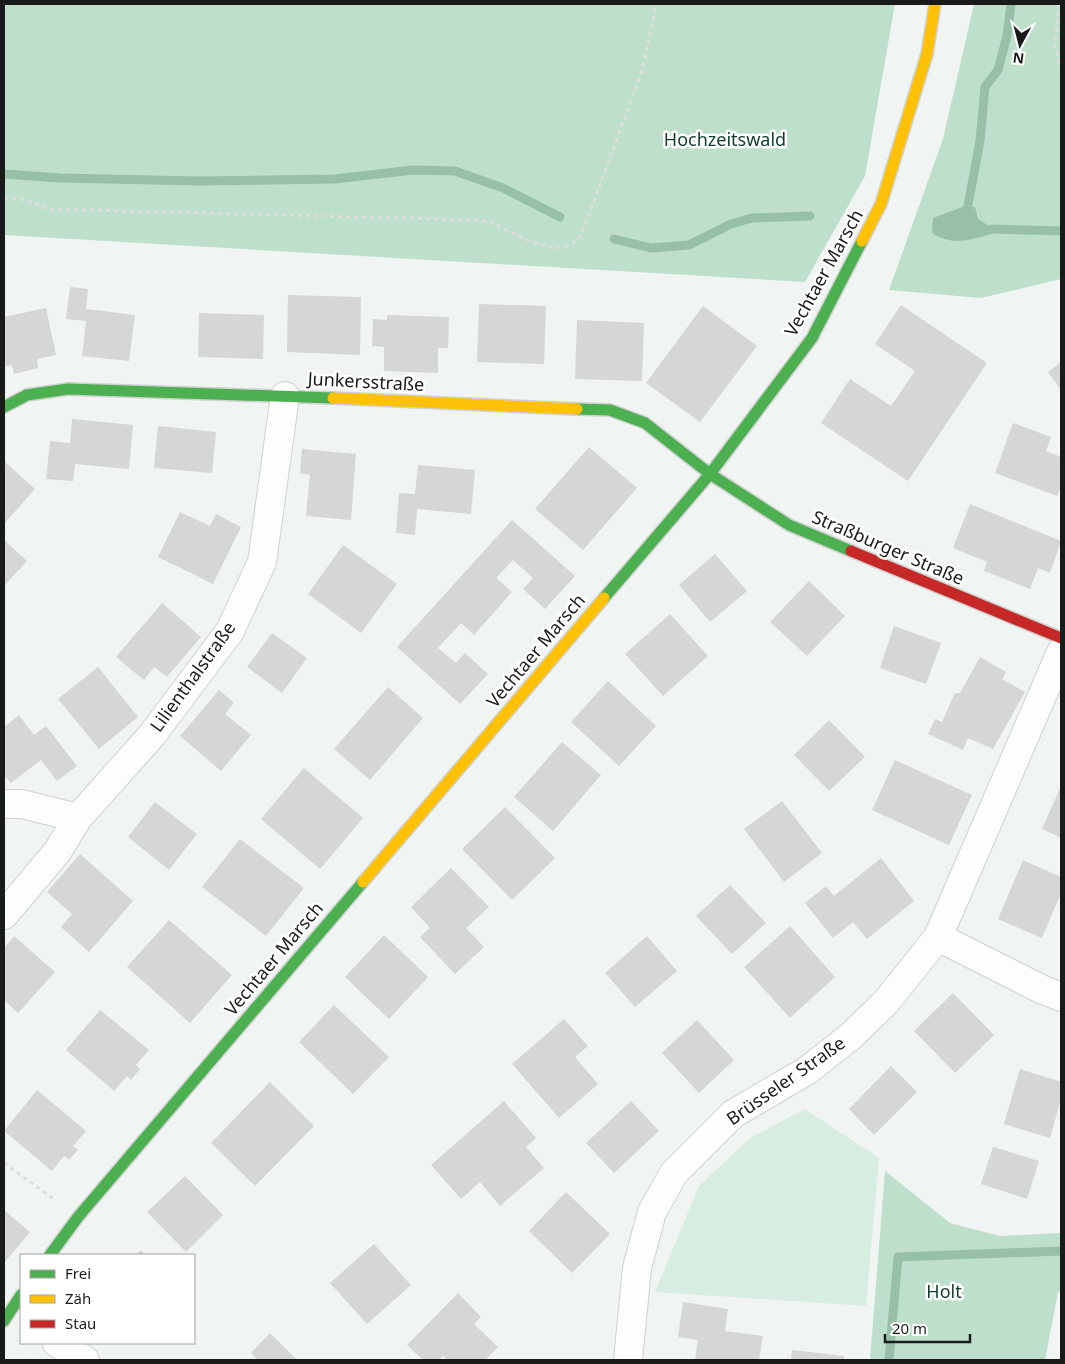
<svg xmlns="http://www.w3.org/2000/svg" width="1065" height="1364" font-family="'Noto Sans',sans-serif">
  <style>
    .green { fill: #d8ede1 }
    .forest { fill: #bedfcc }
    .water { fill: #98c0a9 }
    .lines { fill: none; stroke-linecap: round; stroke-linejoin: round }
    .stream { stroke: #98c0a9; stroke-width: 9 }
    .building { fill: #d4d7d5 }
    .street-casing { stroke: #cfd1d0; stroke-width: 30 }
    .fast-casing { stroke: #cfd1d0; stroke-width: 14 }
    .slow-casing { stroke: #cfd1d0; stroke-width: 14 }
    .jam-casing { stroke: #cfd1d0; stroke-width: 14 }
    .path { stroke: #dcdddc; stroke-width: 3; stroke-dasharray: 4 4; stroke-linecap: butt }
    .street { stroke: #fdfdfd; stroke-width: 28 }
    .fast { stroke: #4caf50; stroke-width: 11 }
    .slow { stroke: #ffc107; stroke-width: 11 }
    .jam { stroke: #c62828; stroke-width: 11 }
    .labels { text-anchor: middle; stroke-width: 5; stroke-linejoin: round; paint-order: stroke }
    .park-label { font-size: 18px; fill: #103d28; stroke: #fff }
    .street-label { font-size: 18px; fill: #191b1a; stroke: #fff }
  </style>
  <rect width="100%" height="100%" fill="#f0f4f2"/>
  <!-- green -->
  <path class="green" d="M 805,1109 L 879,1158 L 866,1306 L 655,1292 L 699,1186 L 750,1138 Z"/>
  <!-- forest -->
  <path class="forest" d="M 4,4 L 895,4 L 865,176 L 805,282 L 4,235 Z
    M 974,4 L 1061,4 L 1061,279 L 981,298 L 889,290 L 943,139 Z
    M 885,1171 L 950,1223 L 1000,1236 L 1061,1233 L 1061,1292 L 1058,1292 L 1045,1360 L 870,1360 Z"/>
  <!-- water -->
  <path class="water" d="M 965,206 L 975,207 L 978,219 L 989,226 L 1002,229 L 1001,231 C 977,238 954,248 932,233 L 933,218 Z"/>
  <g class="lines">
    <!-- stream -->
    <path class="stream" d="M 4,174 L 60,178 L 199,181 L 335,179 L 413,170 L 455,171 L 503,188 L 560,217
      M 964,216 L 966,216 L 980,141 L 985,87 L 998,70 L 1007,36 L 1011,4
      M 992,229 L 1061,231
      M 614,239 L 651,248 L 689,245 L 731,224 L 752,218 L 810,216
      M 889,1360 L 898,1257 L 1061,1251"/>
  </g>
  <!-- building -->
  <path class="building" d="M 70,287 L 88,289 L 86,309 L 135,315 L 129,361 L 82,356 L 86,321 L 66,319 Z
    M 288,295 L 361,297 L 360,355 L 287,352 Z
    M 479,304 L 546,306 L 544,364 L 477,362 Z
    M 901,305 L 987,363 L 908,481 L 821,423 L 850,379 L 891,406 L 915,371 L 875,344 Z
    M 703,306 L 757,346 L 700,422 L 646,383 Z
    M 46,308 L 56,355 L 37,359 L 38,368 L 14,374 L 12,365 L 4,367 L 4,317 Z
    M 199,313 L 264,315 L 263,359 L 198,357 Z
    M 387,315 L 449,317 L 448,348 L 438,348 L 438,373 L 384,371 L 384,347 L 372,346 L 373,319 L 387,320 Z
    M 577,320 L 644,323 L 642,381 L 575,379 Z
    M 1061,362 L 1061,390 L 1048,372 Z
    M 72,419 L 133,425 L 129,469 L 75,464 L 73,481 L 46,479 L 50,441 L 70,443 Z
    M 1013,423 L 1051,437 L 1046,451 L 1061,457 L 1061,486 L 1057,496 L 995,473 Z
    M 158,426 L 216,432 L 212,473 L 154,468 Z
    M 589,447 L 637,488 L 583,550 L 535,509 Z
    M 302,449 L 356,454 L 351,520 L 306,516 L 310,475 L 300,473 Z
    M 4,461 L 35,489 L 4,524 Z
    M 418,465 L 475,470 L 471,514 L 417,509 L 415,535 L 396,533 L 399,493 L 415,494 Z
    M 970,504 L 1061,541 L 1050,573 L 1038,568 L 1030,589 L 984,571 L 987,562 L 953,548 Z
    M 180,512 L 210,526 L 216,514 L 241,527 L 213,584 L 158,557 Z
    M 512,520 L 575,576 L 545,609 L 523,589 L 533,578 L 513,560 L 496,578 L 512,592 L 474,635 L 461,623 L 438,648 L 456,663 L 465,653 L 488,674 L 460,704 L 397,647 Z
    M 4,540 L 27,561 L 6,584 L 4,582 Z
    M 343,545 L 397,584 L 361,633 L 308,594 Z
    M 715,554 L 747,591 L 710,622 L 679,585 Z
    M 809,581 L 845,616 L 807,656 L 770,622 Z
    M 162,603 L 201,637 L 167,677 L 154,667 L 144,680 L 116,657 Z
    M 670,614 L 708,656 L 663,696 L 625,654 Z
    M 894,626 L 941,643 L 926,684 L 880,668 Z
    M 272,633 L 307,658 L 282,693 L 247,667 Z
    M 980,657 L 1006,672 L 1002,679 L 1025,692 L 993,749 L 968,738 L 963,750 L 928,734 L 935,719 L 942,722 L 955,693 L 960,693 Z
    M 98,667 L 138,717 L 99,749 L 58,699 Z
    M 608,681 L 656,726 L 619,766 L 571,722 Z
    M 388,687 L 423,718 L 370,780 L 334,749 Z
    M 219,690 L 234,703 L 225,714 L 251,735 L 221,771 L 180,736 Z
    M 19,715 L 34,735 L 46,726 L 77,766 L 57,781 L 41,760 L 11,783 L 4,775 L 4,727 Z
    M 829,720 L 865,757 L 829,791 L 794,755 Z
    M 562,742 L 601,775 L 553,831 L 514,797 Z
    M 895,760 L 972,795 L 949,845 L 872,810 Z
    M 304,768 L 363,818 L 320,869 L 261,819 Z
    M 1061,786 L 1061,838 L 1042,829 Z
    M 782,801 L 822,853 L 784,882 L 744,829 Z
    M 155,802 L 197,834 L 169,870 L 128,837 Z
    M 505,807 L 555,858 L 512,900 L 462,849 Z
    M 240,839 L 304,888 L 266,936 L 202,887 Z
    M 80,854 L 133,901 L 89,952 L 61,927 L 72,914 L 47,892 Z
    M 881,858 L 914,901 L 867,939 L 853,922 L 833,938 L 805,903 L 826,886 L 834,896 Z
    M 1023,860 L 1061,877 L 1061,893 L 1042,938 L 998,919 Z
    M 451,868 L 489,907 L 466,928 L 484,947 L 455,974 L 420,937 L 430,928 L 411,907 Z
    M 730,885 L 766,923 L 732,954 L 696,916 Z
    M 169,920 L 232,975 L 190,1023 L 127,967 Z
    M 790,926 L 835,977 L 790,1018 L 744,967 Z
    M 384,935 L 428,977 L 389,1019 L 345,977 Z
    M 14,936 L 55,972 L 18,1013 L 4,1000 L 4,948 Z
    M 647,936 L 677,971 L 635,1007 L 605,973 Z
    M 953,993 L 994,1035 L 955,1073 L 914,1031 Z
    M 334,1005 L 389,1057 L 353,1094 L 299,1042 Z
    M 100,1010 L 149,1050 L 136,1065 L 140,1069 L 131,1080 L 127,1076 L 114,1091 L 66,1050 Z
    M 564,1019 L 588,1046 L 575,1057 L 598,1084 L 559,1118 L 512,1064 Z
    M 697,1020 L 734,1060 L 699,1093 L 662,1053 Z
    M 891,1066 L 917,1092 L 874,1135 L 849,1109 Z
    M 1020,1069 L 1061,1082 L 1061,1099 L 1050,1138 L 1004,1124 Z
    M 270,1082 L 314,1126 L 255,1186 L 211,1143 Z
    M 37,1090 L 86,1131 L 73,1146 L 78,1150 L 69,1160 L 64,1156 L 52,1171 L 4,1131 Z
    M 504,1101 L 536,1138 L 526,1147 L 544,1168 L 500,1206 L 480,1182 L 461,1199 L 431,1165 Z
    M 631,1101 L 659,1131 L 614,1173 L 586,1143 Z
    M 993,1147 L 1039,1161 L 1027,1199 L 981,1184 Z
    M 185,1176 L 223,1215 L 186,1252 L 147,1212 Z
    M 566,1192 L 610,1234 L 572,1273 L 529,1231 Z
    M 4,1210 L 30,1232 L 4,1263 Z
    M 374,1244 L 411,1285 L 367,1324 L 330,1283 Z
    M 141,1250 L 145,1255 L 134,1255 Z
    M 458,1293 L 481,1317 L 474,1324 L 498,1347 L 485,1360 L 447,1360 L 443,1356 L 439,1360 L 423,1360 L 407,1345 Z
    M 683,1302 L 728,1309 L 725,1331 L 763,1336 L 759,1360 L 695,1360 L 698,1340 L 678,1337 Z
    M 270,1333 L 297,1360 L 258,1360 L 251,1353 Z
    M 792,1350 L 844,1356 L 844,1360 L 791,1360 Z"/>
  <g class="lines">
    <!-- street casing -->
    <g class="street-casing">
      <path id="street" d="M 4,804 L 22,804 L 78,818
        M 4,915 L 57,852 L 78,818 L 152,735 L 230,631 L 262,562 L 285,396
        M 938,937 L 1041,989 L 1061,997
        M 57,1343 L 85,1360
        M 628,1360 L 637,1268 L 652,1212 L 674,1173 L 733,1114 L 808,1070 L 851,1036 L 886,1002 L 938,937 L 1061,652"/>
    </g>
    <!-- fast casing -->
    <g class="fast-casing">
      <path id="fast" d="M 4,407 L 27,395 L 68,389 L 333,398
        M 577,409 L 610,410 L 645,423 L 710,474 L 789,525 L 851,551
        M 604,598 L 710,474 L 812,338 L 862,241
        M 50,1255 L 78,1217 L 363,882
        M 4,1321 L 21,1295"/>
    </g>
    <!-- slow casing -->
    <g class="slow-casing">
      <path id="slow" d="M 862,241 L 881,204 L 927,54 L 935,4
        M 333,398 L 577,409
        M 363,882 L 604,598"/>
    </g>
    <!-- jam casing -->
    <g class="jam-casing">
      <path id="jam" d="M 851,551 L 1061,638"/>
    </g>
    <!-- path -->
    <path class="path" d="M 1059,4 L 1055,46 L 1061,70
      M 4,198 L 26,200 L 48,209 L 479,220 C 486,222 492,223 498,226 C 519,235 555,259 576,241 C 580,238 582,232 584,228 L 643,68 L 656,4
      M 4,1163 L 55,1200
      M 27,1360 L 28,1360"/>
    <!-- street -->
    <use href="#street" class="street"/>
    <!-- fast -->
    <use href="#fast" class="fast"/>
    <!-- slow -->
    <use href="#slow" class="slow"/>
    <!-- jam -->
    <use href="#jam" class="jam"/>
  </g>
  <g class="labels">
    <!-- park labels -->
    <g class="park-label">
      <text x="725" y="146">Hochzeitswald</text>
      <text x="944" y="1298">Holt</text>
    </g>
    <!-- street labels -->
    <g class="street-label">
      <text transform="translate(824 273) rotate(-61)" y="6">Vechtaer Marsch</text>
      <text transform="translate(366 382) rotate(3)" y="6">Junkersstraße</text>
      <text transform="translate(888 548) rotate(23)" y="6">Straßburger Straße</text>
      <text transform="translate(536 651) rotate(-50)" y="6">Vechtaer Marsch</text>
      <text transform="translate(193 677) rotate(-54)" y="6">Lilienthalstraße</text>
      <text transform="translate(274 959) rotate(-50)" y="6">Vechtaer Marsch</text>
      <text transform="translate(786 1081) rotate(-35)" y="6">Brüsseler Straße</text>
    </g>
  </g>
  <!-- border -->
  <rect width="1065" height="1364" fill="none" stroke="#191b1a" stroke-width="10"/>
  <!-- legend -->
  <rect x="20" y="1254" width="175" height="90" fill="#ffffff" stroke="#a3a4a3"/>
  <rect x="30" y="1270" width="25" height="8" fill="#4caf50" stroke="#a3a4a3"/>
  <text x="65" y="1279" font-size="15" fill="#191b1a">Frei</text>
  <rect x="30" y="1295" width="25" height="8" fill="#ffc107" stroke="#a3a4a3"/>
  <text x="65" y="1304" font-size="15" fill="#191b1a">Zäh</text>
  <rect x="30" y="1320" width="25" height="8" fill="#c62828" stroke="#a3a4a3"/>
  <text x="65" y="1329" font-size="15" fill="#191b1a">Stau</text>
  <!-- north arrow -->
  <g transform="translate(1020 45) rotate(187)" stroke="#ffffff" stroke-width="4" paint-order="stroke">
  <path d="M0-4L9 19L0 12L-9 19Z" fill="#191b1a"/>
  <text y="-8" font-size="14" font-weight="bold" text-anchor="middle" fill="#191b1a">N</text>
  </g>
  <!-- scale -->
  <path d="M885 1334v8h85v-8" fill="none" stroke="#191b1a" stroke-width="2.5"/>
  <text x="892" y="1334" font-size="15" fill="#191b1a" stroke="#ffffff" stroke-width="4" paint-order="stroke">20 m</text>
</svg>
